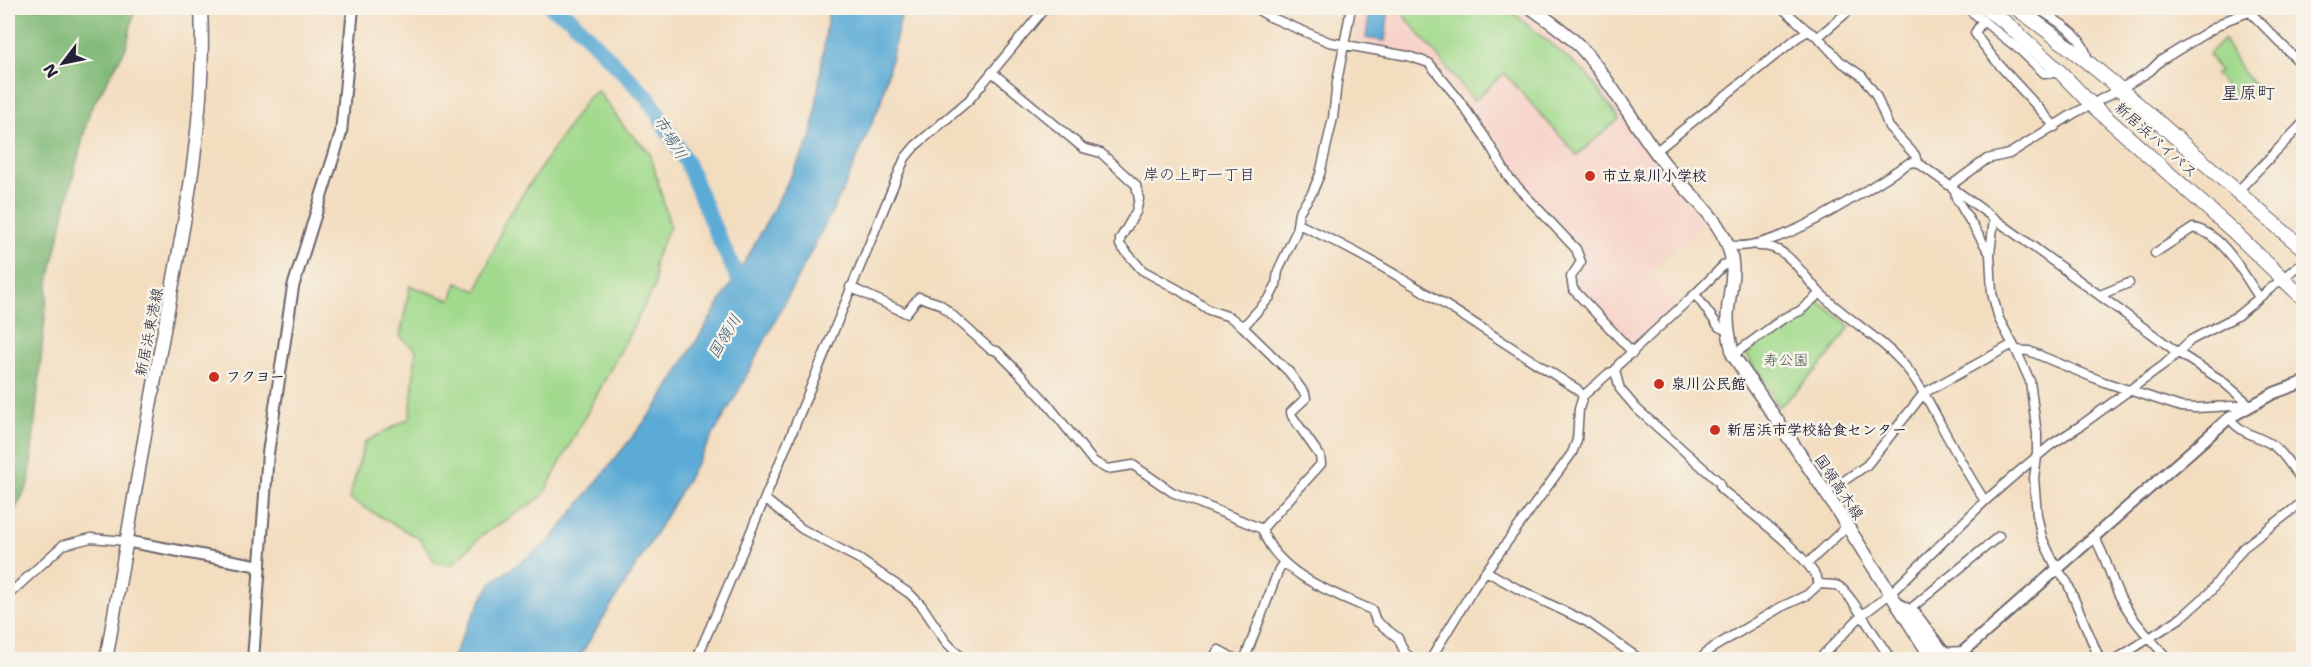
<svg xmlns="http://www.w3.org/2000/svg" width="2311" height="667" font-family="'Shantell Sans','Klee One',sans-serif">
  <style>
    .built { fill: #f7d1c7 }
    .green { fill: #a2da8d; stroke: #627e64; stroke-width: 1.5 }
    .forest { fill: #81ba78; stroke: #526e5a; stroke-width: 1.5 }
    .water { fill: #5babd6; stroke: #3e6688; stroke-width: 1.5 }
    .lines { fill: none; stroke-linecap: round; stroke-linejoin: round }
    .river { stroke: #5babd6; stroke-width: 16 }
    .minor-casing { stroke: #6b6369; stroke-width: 11 }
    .tertiary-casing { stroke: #6b6369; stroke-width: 14 }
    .secondary-casing { stroke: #6b6369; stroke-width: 15 }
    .trunk-casing { stroke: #6b6369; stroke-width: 16 }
    .minor { stroke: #fff; stroke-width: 8 }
    .tertiary { stroke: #fff; stroke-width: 10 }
    .secondary { stroke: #fff; stroke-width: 12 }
    .trunk { stroke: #fff; stroke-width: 14 }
    .poi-dot { fill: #c8321e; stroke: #f7f3e8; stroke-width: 2 }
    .labels { text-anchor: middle; stroke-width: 5; stroke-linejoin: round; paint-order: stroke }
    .street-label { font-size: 15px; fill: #22223b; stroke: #f7f3e8 }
    .poi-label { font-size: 15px; font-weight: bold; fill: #22223b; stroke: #f7f3e8; text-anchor: start }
    .park-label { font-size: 15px; fill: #485954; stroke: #f7f3e8 }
    .water-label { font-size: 16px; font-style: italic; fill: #395979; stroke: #f7f3e8 }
    .neighbourhood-label { font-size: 16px; fill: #22223b; stroke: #f7f3e8 }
    .quarter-label { font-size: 18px; fill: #22223b; stroke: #f7f3e8 }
  </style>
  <rect width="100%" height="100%" fill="#f7f3e8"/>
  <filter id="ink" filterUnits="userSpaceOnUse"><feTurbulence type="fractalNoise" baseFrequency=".0167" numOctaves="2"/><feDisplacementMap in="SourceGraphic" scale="12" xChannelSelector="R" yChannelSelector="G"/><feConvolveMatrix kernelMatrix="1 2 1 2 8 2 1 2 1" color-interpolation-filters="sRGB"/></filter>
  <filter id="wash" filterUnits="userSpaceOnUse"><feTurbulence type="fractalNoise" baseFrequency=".008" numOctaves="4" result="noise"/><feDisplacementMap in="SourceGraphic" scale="24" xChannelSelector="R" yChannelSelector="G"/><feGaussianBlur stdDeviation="1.35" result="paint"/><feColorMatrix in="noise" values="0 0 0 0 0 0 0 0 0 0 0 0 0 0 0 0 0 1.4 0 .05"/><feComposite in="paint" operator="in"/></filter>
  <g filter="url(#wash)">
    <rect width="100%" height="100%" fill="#f3ddbf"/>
    <!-- built -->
    <path class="built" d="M 1359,8 L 1518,8 L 1592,72 L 1660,172 L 1704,222 L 1646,274 L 1675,305 L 1631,347 L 1577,287 L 1576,276 L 1586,259 L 1518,180 L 1488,129 L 1433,62 L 1358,42 L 1355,36 Z"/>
    <!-- green -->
    <path class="green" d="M 1404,8 L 1507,8 L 1587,74 L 1619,119 L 1577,155 L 1504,73 L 1474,101 L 1403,14 Z
      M 2224,39 L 2244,74 L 2259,89 L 2248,98 L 2237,97 L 2214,74 L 2219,71 L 2209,54 Z
      M 598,91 L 625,128 L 650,153 L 670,226 L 654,262 L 655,286 L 542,497 L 482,535 L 451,566 L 435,562 L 420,539 L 349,499 L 365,442 L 410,418 L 416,350 L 400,337 L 410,286 L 451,300 L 457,283 L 477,291 L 506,219 L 588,97 Z
      M 1813,302 L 1819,302 L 1850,326 C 1831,356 1806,383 1779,407 L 1746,354 L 1785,323 L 1802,314 Z"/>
    <!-- forest -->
    <path class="forest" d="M 8,8 L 135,8 L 126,48 L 90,110 L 70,188 L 48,285 L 29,483 L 8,523 Z"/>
    <!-- water -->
    <path class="water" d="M 829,8 L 903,8 L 881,102 L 844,188 L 737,394 L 652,540 L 578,659 L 452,659 L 466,628 L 491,583 L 549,542 L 657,406 L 750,253 L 812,136 Z
      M 1370,8 L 1389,8 L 1385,41 L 1366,38 Z"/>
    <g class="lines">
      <!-- river -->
      <path class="river" d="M 552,8 L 569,17 L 649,99 L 687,163 L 715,230 L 746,295"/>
    </g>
  </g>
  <g filter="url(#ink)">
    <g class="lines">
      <!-- minor casing -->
      <g class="minor-casing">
        <path id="minor" d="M 1255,8 L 1270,17 L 1329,42 L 1408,56 L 1429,63 L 1456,96 L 1485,137 L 1509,178 L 1576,249 L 1581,262 L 1571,277 L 1573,289 L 1633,353
          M 1782,8 L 1808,31
          M 1967,8 L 2021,51 L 2044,73 L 2061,73
          M 2037,8 C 2058,22 2084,34 2088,61
          M 2246,8 L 2304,67
          M 1983,20 L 1975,33 C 1998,68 2029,95 2055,127
          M 1818,37 L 1840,61 L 1862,76 L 1876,95 L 1889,127 L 1915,155 L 1917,162
          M 992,72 L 1083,148 L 1101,153 L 1136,185 L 1139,199 L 1136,212 L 1120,239 L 1120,245 L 1142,270 L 1179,290 L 1209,310 L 1230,317 L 1243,327 L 1289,372 L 1305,394 L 1306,398 L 1291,412 L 1292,416 L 1320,456 L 1321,464 L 1262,529
          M 1655,152 L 1798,37 L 1808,31 L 1818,37 L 1852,8
          M 1950,186 L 1987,159 L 2009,154 L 2073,114 L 2120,89 L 2150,71 L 2160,61 L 2227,20 L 2260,8
          M 1955,190 L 1956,198 L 1990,254
          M 2236,193 L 2304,122
          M 1994,218 L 1990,254 L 1992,293 L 1999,319 L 2016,350 L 2030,381 L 2037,434 L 2037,457 L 2034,478 L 2037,515 L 2042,538 L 2057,569 L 2067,582 L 2100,660
          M 1298,224 C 1397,268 1485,332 1577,389 L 1583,396
          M 1728,245 C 1774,255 1869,188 1909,163 L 1917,162 L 2177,352 L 2221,380 L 2250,405
          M 1759,246 C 1788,244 1803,277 1821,294 C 1848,320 1881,338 1905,366 C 1920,384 1931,405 1941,425 C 1955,451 1969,477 1985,501
          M 2155,253 L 2193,228 C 2223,233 2243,274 2259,297
          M 850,287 L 906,313 L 919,297 L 940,304 L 990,349 L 997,351 L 1017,371 L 1045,401 L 1093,461 L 1107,469 L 1133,465 L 1172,492 L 1262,529 C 1277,574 1333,593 1372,610 L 1376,621 L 1398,638 L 1405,653 L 1414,660
          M 2100,295 L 2129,283
          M 1243,327 L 1270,297 L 1276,285 L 1278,271 L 1296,232 L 1299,212 L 1312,193 L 1320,174 L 1333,118 L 1337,82 L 1351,8
          M 1728,331 L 1719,327 L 1695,294 L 1724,265 L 1733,261
          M 2016,350 L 2029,351 L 2104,382 L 2181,407 L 2196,408 L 2250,405
          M 1733,355 L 1784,318 L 1800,311 L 1820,293
          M 1615,371 L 1620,389 L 1637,409 L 1719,482 L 1721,489 C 1745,509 1812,556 1819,584 C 1825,585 1833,584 1838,586 C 1849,590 1880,646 1892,660
          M 2229,418 C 2242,434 2253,434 2269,443 C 2284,451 2292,470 2304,482
          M 1826,493 L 1867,465 L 1924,393 L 2013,344
          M 765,499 L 802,529 L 859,559 L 910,594 L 922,606 L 946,642 L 964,660
          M 2094,537 C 2106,556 2110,577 2120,597 C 2132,620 2151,640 2169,660
          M 1807,564 L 1847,526
          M 1486,571 L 1518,589 L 1587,622 L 1641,660
          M 8,595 L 63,545 L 91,538 L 125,541
          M 1909,610 L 1999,536
          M 696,660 C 769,494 835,325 905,158 L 915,146 L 969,100 L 1045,8
          M 1211,660 L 1219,650 L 1237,660
          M 1237,660 L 1245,658 L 1279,569 L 1284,562
          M 1430,660 L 1475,586 L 1572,453 L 1577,440 L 1579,409 L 1583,396 L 1609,373 L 1615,371 L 1619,364 L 1695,294
          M 1700,660 L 1709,650 L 1781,607 L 1807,595 L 1819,584
          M 1818,660 L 1861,616 L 1891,593 L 1985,501 L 2017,473 L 2052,444 L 2080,426 L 2164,365 L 2191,340 L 2237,316 L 2304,261
          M 2115,660 L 2182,617 L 2210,592 L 2243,548 L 2304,501"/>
      </g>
      <!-- tertiary casing -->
      <g class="tertiary-casing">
        <path id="tertiary" d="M 125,541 L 260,566
          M 1956,658 L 2229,418 L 2274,393 L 2304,382
          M 253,660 L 268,453 L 293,287 L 341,133 L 353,8"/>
      </g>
      <!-- secondary casing -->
      <g class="secondary-casing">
        <path id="secondary" d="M 1531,8 C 1549,21 1569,34 1584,51 C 1615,87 1637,130 1667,167 C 1687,192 1717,216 1728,246 C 1737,269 1730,287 1728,309 C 1726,325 1730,339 1733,355 L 1826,493 L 1933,660
          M 1897,604 L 1915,615 L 1941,650 L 1946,654 L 1962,653
          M 106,660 C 125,553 142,447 162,341 C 183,230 207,121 201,8"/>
      </g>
      <!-- trunk casing -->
      <g class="trunk-casing">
        <path id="trunk" d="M 1985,8 L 2006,23 L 2061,73 L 2091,104 L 2232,230 L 2304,299
          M 2016,8 C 2119,80 2207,169 2304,249"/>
      </g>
      <!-- minor -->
      <use href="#minor" class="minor"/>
      <!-- tertiary -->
      <use href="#tertiary" class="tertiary"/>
      <!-- secondary -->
      <use href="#secondary" class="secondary"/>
      <!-- trunk -->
      <use href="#trunk" class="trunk"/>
    </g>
  </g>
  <!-- markers -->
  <g class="poi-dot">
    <circle cx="1590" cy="176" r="6"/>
    <circle cx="214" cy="377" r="6"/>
    <circle cx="1659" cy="384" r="6"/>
    <circle cx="1715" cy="430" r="6"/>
  </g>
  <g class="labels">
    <!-- street labels -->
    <g class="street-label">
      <text transform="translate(2156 140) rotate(42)" y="5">新居浜バイパス</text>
      <text transform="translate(149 332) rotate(-79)" y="5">新居浜東港線</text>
      <text transform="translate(1839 487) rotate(56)" y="5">国領高木線</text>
    </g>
    <!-- poi labels -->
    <g class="poi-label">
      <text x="1602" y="181">市立泉川小学校</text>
      <text x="226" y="382">フクヨー</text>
      <text x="1671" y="389">泉川公民館</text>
      <text x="1727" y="435">新居浜市学校給食センター</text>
    </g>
    <!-- park labels -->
    <g class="park-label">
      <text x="1786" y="365">寿公園</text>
    </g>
    <!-- water labels -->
    <g class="water-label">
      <text transform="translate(671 137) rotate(59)" y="6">市場川</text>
      <text transform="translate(724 336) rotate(-59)" y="6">国領川</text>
    </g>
    <!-- neighbourhood labels -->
    <g class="neighbourhood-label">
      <text x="1199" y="180">岸の上町一丁目</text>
    </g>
    <!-- quarter labels -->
    <g class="quarter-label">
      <text x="2248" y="99">星原町</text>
    </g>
  </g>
  <!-- margin -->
  <rect width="2311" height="667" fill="none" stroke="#f7f3e8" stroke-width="30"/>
  <!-- north arrow -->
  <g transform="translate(63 63) rotate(238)" stroke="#f7f3e8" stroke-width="4.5" paint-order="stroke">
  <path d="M0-4.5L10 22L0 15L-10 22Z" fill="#22223b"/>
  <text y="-9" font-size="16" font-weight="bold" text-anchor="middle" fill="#22223b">N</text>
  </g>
</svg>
